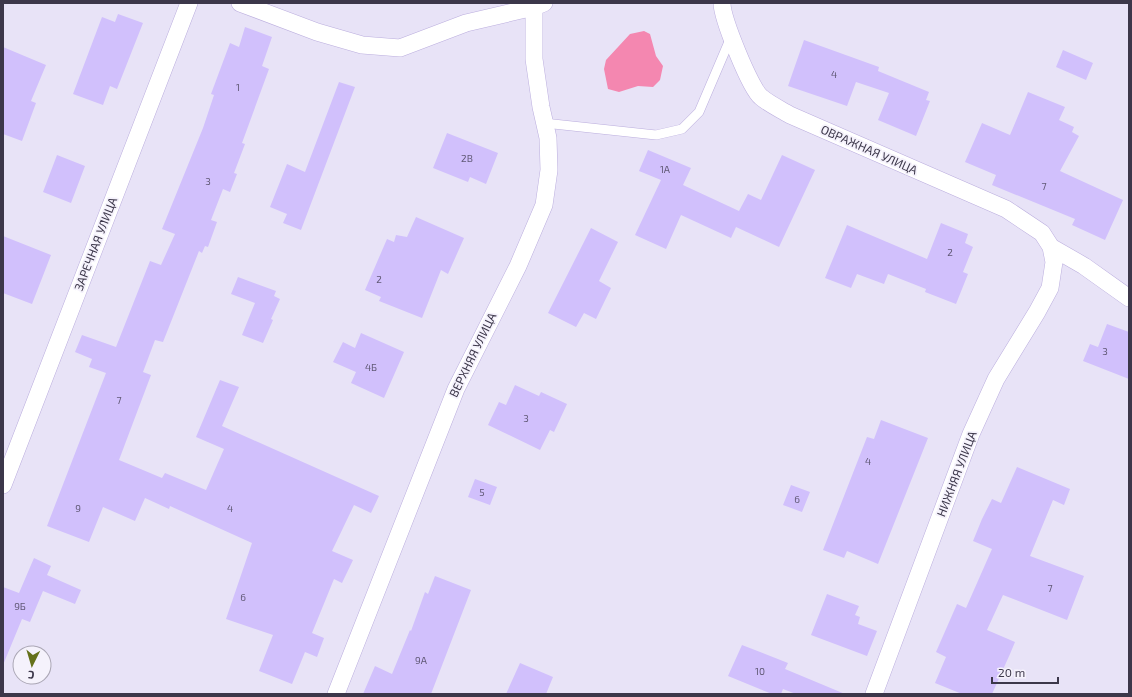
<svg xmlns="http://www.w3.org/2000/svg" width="1132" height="697" font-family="'Exo 2',sans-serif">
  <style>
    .forest { fill: #f487b0 }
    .building { fill: #d1c0fc }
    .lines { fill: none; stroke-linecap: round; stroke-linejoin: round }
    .service-casing { stroke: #bbaede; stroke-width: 10 }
    .minor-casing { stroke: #bbaede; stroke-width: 18 }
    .service { stroke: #fff; stroke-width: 9 }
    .minor { stroke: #fff; stroke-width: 17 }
    .labels { text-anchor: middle; stroke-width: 3.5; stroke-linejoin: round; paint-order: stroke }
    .number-label { font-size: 10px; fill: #615976 }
    .street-label { font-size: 12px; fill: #3c374a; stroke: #f5f2fc }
  </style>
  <rect width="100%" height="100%" fill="#e8e3f7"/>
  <!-- forest -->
  <path class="forest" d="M 644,31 L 650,34 L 656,56 L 663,66 L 660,80 L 653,87 L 638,86 L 619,92 L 608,89 L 604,69 L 606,60 L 630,34 Z"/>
  <!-- building -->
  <path class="building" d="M 118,14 L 143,23 L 117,89 L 110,86 L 103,105 L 73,94 L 102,17 L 115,22 Z
    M 245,27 L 272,37 L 262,66 L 269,69 L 242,143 L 245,144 L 234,173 L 237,174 L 230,192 L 223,189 L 211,220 L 217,222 L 208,247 L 205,246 L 202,253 L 199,251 L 163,342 L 155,340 L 143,372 L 151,375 L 119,460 L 162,478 L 165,473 L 206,490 L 224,449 L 196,437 L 220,380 L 239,387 L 222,426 L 379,496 L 371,513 L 354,505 L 332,551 L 353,560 L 342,583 L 334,579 L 312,633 L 324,638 L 317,657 L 305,652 L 292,684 L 259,671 L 273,635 L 226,619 L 252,543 L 170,506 L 169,509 L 145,498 L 135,521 L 103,507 L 89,542 L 47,526 L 106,373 L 89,367 L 92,359 L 75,352 L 82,335 L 116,347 L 150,261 L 161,265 L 175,234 L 162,229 L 203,128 L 214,95 L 211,94 L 230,43 L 239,47 Z
    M 804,40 L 879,67 L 878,71 L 929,92 L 926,100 L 930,101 L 916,136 L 878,120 L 889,93 L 856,82 L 847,106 L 788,86 Z
    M 3,47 L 46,65 L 31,101 L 36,103 L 22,141 L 3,134 Z
    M 1063,50 L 1093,63 L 1086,80 L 1056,67 Z
    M 339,82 L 355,87 L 301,230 L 283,223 L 287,214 L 270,207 L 287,164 L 305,172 Z
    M 1028,92 L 1065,107 L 1059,120 L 1074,127 L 1072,132 L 1079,136 L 1060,171 L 1123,200 L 1105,240 L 1072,225 L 1075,219 L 992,185 L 996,175 L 965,162 L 982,123 L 1010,135 Z
    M 447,133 L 498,153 L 486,184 L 470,177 L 468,182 L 433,168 Z
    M 648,150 L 691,168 L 683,185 L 739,211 L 748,194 L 761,200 L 782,155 L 815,170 L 779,247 L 736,227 L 731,238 L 681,215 L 666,249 L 635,235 L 661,180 L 639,171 Z
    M 57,155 L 85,166 L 71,203 L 43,192 Z
    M 416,217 L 464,238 L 448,274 L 441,270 L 422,318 L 379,301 L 381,297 L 365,290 L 387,239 L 394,242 L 396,235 L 407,237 Z
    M 941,223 L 968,234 L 965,243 L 973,247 L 963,272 L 968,274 L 956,304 L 925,292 L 926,289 L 888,274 L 884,284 L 857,274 L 851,288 L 825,278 L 847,225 L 927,259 Z
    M 591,228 L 618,242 L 599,281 L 611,288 L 596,319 L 584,313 L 576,327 L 548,313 Z
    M 3,236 L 51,255 L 32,304 L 3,293 Z
    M 238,277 L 276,291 L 274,296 L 280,299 L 271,319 L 273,320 L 263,343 L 242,335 L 255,303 L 231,294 Z
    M 1107,324 L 1129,332 L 1129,379 L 1083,361 L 1090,344 L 1098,347 Z
    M 361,333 L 404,352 L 384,398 L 351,383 L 356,372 L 333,362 L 343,342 L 355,348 Z
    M 515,385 L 539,396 L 541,392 L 567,404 L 554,432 L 550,430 L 540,450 L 488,425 L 499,402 L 506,405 Z
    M 881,420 L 928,438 L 878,564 L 847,551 L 844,558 L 823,550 L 867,437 L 874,439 Z
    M 1017,467 L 1070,489 L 1064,505 L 1053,500 L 1030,556 L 1084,576 L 1067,620 L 1003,595 L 987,630 L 1015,642 L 1010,654 L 992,694 L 962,694 L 935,683 L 946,657 L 936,652 L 957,604 L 966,608 L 992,549 L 973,541 L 982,519 L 992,499 L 1001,503 Z
    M 475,479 L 497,487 L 490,505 L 468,497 Z
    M 791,485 L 810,492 L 802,512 L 783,505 Z
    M 34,558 L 51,566 L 47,575 L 81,590 L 75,604 L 43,591 L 30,622 L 22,619 L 3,665 L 3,587 L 19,593 Z
    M 435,576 L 471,590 L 431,694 L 363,694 L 375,666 L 392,674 L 410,630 L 411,631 L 425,592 L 428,594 Z
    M 827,594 L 859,606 L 855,615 L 860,617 L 858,624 L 877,631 L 867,656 L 811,635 Z
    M 742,645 L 788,663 L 785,669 L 845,694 L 796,694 L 783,689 L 781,694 L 772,694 L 728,676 Z
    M 520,663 L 553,677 L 546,694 L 506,694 Z"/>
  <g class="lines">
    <!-- service casing -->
    <g class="service-casing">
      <path id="service" d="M 544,123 L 656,135 L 682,129 L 699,112 L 731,37"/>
    </g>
    <!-- minor casing -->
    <g class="minor-casing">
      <path id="minor" d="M 240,3 L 317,32 L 362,45 L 400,48 L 466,23 L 534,7 L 544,3
        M 722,3 C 722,18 750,88 761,97 C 769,104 780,109 790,115 L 1006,209 L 1042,233 L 1051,247 L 1054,262 L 1050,288 L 1037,312 L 996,379 L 971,434 L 874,694
        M 1051,247 L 1084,266 L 1129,298
        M 3,485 L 189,3
        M 336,694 L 456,389 L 518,266 L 544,205 L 549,170 L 548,138 L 541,107 L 534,59 L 534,7"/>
    </g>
    <!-- service -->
    <use href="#service" class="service"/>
    <!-- minor -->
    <use href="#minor" class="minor"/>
  </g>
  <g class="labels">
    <!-- number labels -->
    <g class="number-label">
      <text x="834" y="78">4</text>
      <text x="238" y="91">1</text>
      <text x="467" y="162">2В</text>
      <text x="665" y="173">1А</text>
      <text x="208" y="185">3</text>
      <text x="1044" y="190">7</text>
      <text x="950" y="256">2</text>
      <text x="379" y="283">2</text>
      <text x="1105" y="355">3</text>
      <text x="371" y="371">4Б</text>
      <text x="119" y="404">7</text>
      <text x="526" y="422">3</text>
      <text x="868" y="465">4</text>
      <text x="482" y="496">5</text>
      <text x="797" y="503">6</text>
      <text x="78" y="512">9</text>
      <text x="230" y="512">4</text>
      <text x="1050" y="592">7</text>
      <text x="243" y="601">6</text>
      <text x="20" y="610">9Б</text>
      <text x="421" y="664">9А</text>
      <text x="760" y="675">10</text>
    </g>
    <!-- street labels -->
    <g class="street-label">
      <text transform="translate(869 150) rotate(24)" y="4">ОВРАЖНАЯ УЛИЦА</text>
      <text transform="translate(96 244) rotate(-69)" y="4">ЗАРЕЧНАЯ УЛИЦА</text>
      <text transform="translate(473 355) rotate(-64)" y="4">ВЕРХНЯЯ УЛИЦА</text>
      <text transform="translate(957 474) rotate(-69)" y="4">НИЖНЯЯ УЛИЦА</text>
    </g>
  </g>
  <!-- border -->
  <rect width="1132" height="697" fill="none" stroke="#3c374a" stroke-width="8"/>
  <!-- north arrow -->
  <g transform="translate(32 665) rotate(185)"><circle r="19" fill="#f5f2fc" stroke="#aba7b5"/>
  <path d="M0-3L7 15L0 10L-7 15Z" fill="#65711b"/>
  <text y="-6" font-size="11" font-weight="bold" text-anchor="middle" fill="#3c374a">С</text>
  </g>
  <!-- scale -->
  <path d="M992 677v6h66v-6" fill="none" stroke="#3c374a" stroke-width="2"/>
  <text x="998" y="677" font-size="12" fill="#3c374a" stroke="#f5f2fc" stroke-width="3" paint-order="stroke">20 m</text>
</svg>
